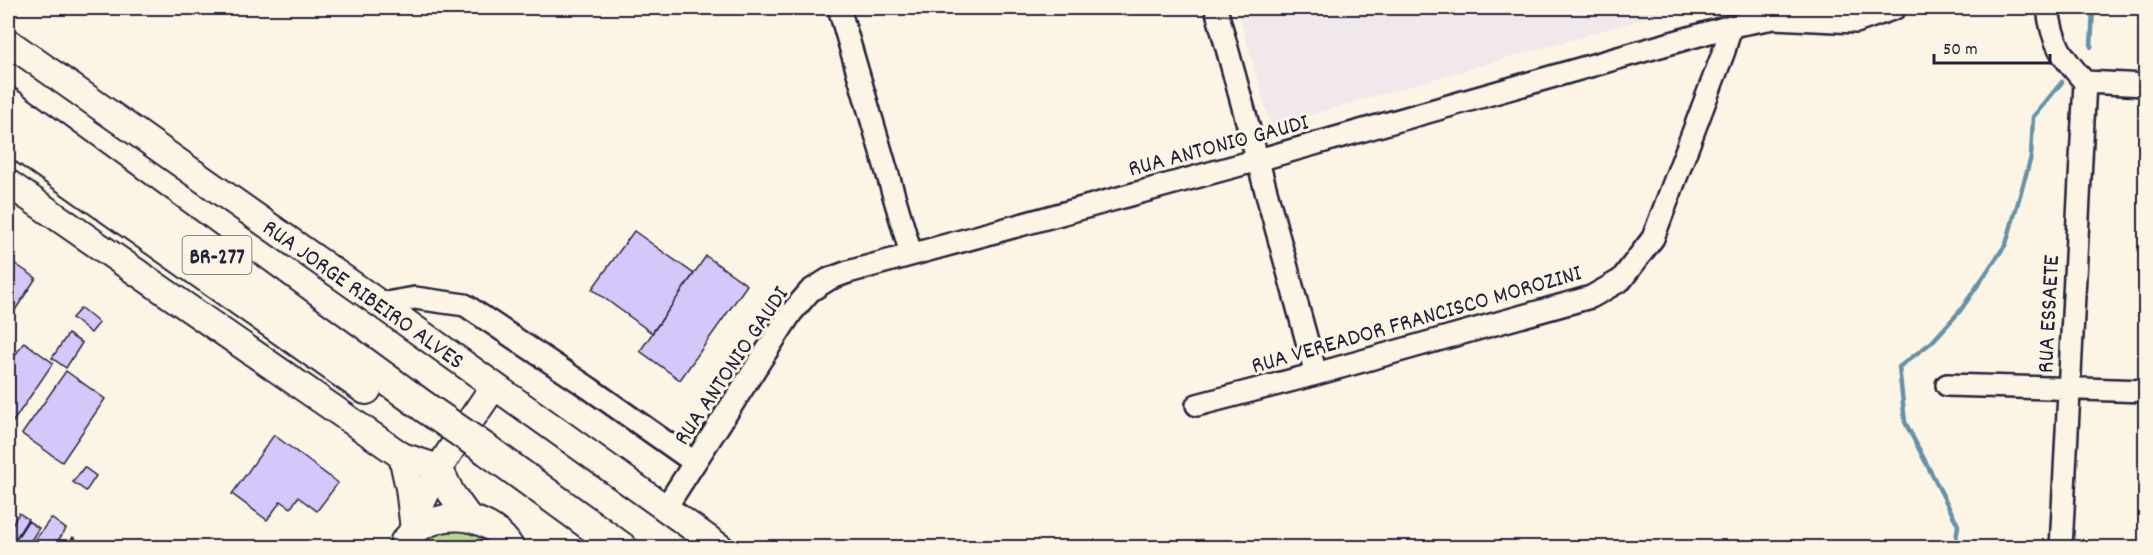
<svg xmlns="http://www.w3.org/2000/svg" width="2153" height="555" font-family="Dekko,sans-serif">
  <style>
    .built { fill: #f0e8eb }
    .green { fill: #b9d891; stroke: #6e7d66; stroke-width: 1.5 }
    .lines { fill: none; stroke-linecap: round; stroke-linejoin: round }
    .stream { stroke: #6592a9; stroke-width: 4.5 }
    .building { fill: #d4c8fa; stroke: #22223b; stroke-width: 1.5 }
    .minor-casing { stroke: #22223b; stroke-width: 26 }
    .major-casing { stroke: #22223b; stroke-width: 30 }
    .highway-casing { stroke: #22223b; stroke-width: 34 }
    .minor { stroke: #fcf5e5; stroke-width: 21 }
    .major { stroke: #fcf5e5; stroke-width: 26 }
    .highway { stroke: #fcf5e5; stroke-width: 30 }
    .highway-bridge-casing { stroke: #22223b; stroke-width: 34; stroke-linecap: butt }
    .highway-bridge { stroke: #fcf5e5; stroke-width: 30 }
    .labels { text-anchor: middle; stroke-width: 6; stroke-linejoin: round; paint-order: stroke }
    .shield { fill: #fcf5e5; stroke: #63616e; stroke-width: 1.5 }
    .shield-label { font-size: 22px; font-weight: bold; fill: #22223b }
    .street-label { font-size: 24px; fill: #22223b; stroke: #fcf5e5 }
  </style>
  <rect width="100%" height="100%" fill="#fcf5e5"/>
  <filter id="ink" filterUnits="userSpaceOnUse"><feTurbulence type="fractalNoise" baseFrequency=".0167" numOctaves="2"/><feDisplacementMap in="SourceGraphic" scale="12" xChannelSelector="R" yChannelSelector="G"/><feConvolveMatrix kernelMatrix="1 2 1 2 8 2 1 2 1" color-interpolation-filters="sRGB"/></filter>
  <g filter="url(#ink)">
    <!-- built -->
    <path class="built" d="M 1237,8 L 1681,8 L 1271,126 Z"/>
    <!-- green -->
    <path class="green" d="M 472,528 L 499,548 L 415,548 C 432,527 447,530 472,528 Z"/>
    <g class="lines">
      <!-- stream -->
      <path class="stream" d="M 2091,47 L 2093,8
        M 1955,548 L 1958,525 L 1905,422 L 1899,367 L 1932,342 L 1960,311 L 2006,244 L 2031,157 L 2033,117 L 2062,82"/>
    </g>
    <!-- building -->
    <path class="building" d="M 634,231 L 694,274 L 652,333 L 592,289 Z
      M 706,256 L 747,285 L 680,380 L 640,351 Z
      M 8,259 L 36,278 L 8,321 Z
      M 81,308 L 99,323 L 91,333 L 72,318 Z
      M 68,334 L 82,343 L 66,368 L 52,358 Z
      M 24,342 L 53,363 L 8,429 L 8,366 Z
      M 66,371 L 105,399 L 62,462 L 22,434 Z
      M 274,435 L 338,483 L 317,511 L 298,497 L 291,508 L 281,501 L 267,520 L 232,494 Z
      M 84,467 L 96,476 L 86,491 L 73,482 Z
      M 19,513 L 28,519 L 12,544 L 8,541 L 8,531 Z
      M 51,518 L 66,529 L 53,548 L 40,548 L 33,543 Z
      M 28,521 L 39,528 L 26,548 L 18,548 L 13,544 Z
      M 73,537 L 88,548 L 65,548 Z"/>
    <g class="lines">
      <!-- minor casing -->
      <g class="minor-casing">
        <path id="minor" d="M 839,8 L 911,254
          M 1216,8 L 1316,374
          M 2048,8 C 2052,43 2062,57 2085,82
          M 2085,82 L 2146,85
          M 380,304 L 415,298 L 465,305 L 589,388 L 694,462
          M 1947,385 L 2146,391
          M 1197,405 L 1316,374 L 1591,297 L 1621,280 L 1653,238 L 1724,51 L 1731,26
          M 666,507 L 791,313 L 810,291 L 829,279 L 848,272 L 1258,160 L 1731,26 L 1774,18 L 1856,22 L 1895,8
          M 2061,548 L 2085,82"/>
      </g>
      <!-- major casing -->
      <g class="major-casing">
        <g id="major">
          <path id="s1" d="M 8,42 L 380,304 L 721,548"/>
          <path d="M 8,183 L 402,456 L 439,468"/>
          <path d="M 402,456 L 409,488 L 413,521"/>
          <path d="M 439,468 L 451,493 L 469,518"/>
          <path d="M 411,534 C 425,479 463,433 494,386"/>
          <path d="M 404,541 C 433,508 487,509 511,548"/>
        </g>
      </g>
      <!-- highway casing -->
      <g class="highway-casing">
        <path id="highway" d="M 8,103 L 426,408
          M 8,137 L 366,389
          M 487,450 L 622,548"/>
      </g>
      <!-- minor -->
      <use href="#minor" class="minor"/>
      <!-- major -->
      <use href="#major" class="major"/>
      <!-- highway -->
      <use href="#highway" class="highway"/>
      <!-- highway-bridge casing -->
      <g class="highway-bridge-casing">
        <path id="highway-bridge" d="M 426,408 L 487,450"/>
      </g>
      <!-- highway-bridge -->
      <use href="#highway-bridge" class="highway-bridge"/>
    </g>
  </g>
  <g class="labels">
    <!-- shield labels -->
    <rect class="shield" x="182.5" y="236" width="69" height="38" rx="4.5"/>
    <g class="shield-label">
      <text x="217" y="263">BR-277</text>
    </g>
    <!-- street labels -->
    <g class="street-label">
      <text transform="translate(1218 144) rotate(-15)" y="8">RUA ANTONIO GAUDI</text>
      <text dy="8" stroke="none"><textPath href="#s1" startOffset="436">RUA JORGE RIBEIRO ALVES</textPath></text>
      <text transform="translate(2047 314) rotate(-87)" y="8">RUA ESSAETE</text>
      <text transform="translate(1416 318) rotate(-16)" y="8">RUA VEREADOR FRANCISCO MOROZINI</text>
      <text transform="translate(730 365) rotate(-56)" y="8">RUA ANTONIO GAUDI</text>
    </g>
  </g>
  <!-- margin -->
  <rect width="2153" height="555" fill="none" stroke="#fcf5e5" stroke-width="30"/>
  <rect x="15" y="15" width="2123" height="525" fill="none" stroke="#22223b" stroke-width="2" filter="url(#ink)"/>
  <!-- scale -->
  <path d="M1934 54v9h116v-9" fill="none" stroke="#22223b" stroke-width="3"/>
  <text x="1943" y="54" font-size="18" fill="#22223b" stroke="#fcf5e5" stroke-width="4.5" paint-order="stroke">50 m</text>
</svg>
